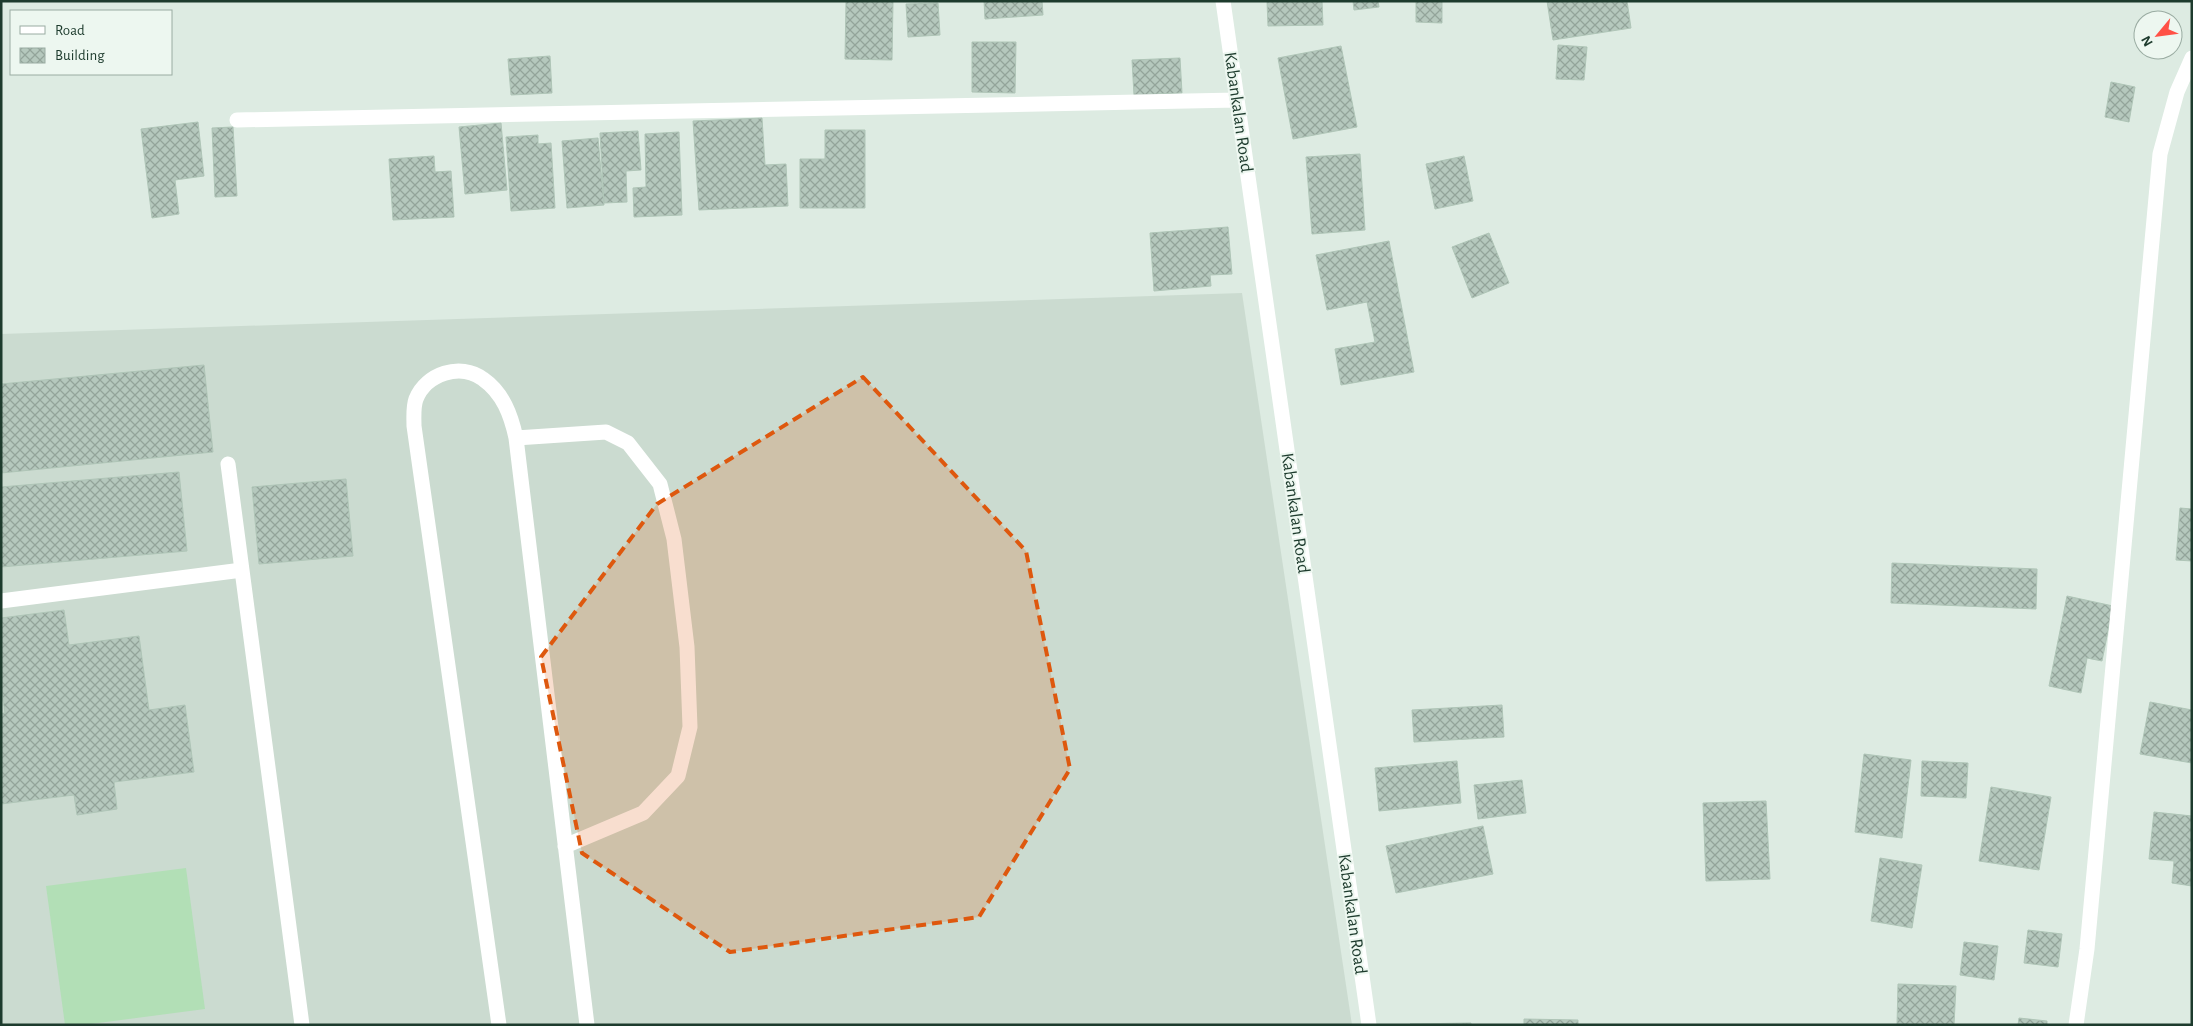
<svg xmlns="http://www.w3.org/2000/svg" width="2193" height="1026" font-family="'Alegreya Sans',sans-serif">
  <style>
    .built { fill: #cbdbd0 }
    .grass { fill: #b2dfb6 }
    .building { fill: url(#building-cross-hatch); stroke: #afc5b7 }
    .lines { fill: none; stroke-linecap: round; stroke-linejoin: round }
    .minor { stroke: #fff; stroke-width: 15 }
    .marked { fill: #de580e; fill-opacity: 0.2; stroke: #de580e; stroke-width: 4; stroke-dasharray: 10 6; stroke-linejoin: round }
    .labels { text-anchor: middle; stroke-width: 4; stroke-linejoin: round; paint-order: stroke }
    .street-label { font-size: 18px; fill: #1d3b2d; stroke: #edf7f0 }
  </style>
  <defs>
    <pattern id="building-cross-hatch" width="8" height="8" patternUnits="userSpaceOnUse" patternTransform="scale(1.25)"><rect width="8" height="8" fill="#b5c8bd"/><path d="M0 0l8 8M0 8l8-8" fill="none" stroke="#93a49a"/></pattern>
  </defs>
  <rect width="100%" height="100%" fill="#ddebe2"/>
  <!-- built -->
  <path class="built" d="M 1242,293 L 1352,1025 L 1,1025 L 1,334 Z"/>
  <!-- grass -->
  <path class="grass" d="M 186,868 L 205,1009 L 83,1025 L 65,1025 L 46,886 Z"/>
  <!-- building -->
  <path class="building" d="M 846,1 L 893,1 L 892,60 L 845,59 Z
    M 984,1 L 1042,1 L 1043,15 L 985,19 Z
    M 1267,1 L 1322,1 L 1323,25 L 1268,26 Z
    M 1353,1 L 1378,1 L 1379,7 L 1354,10 Z
    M 1416,1 L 1442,1 L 1442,23 L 1416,22 Z
    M 1547,1 L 1627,1 L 1631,28 L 1553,40 Z
    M 938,3 L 940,35 L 908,37 L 906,4 Z
    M 972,42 L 1016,42 L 1015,93 L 972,92 Z
    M 1558,45 L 1587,47 L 1584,80 L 1556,79 Z
    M 1341,46 L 1357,127 L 1293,139 L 1278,58 Z
    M 550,56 L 552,93 L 511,95 L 508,59 Z
    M 1180,58 L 1182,93 L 1134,95 L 1132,60 Z
    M 2111,82 L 2135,87 L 2129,122 L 2105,117 Z
    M 762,118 L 765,165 L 786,164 L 788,206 L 699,210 L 693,121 Z
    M 198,122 L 204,176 L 175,180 L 179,214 L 152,218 L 141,129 Z
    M 501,123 L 507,190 L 465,194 L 459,127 Z
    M 233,127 L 237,196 L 215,197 L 212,128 Z
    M 825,130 L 865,130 L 865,208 L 800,208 L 800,159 L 825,159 Z
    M 638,131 L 641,170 L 626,171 L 627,202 L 604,203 L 600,133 Z
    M 679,132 L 682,215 L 634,217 L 633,188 L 646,187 L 645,134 Z
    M 538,135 L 538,144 L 551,143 L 555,208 L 511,211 L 506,137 Z
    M 598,138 L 604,205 L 567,208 L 562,141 Z
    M 1360,154 L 1365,230 L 1312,234 L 1306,157 Z
    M 434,156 L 435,172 L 451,171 L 454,217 L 393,220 L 389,159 Z
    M 1464,156 L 1473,201 L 1435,209 L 1426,164 Z
    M 1228,227 L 1232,274 L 1210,275 L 1211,286 L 1154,291 L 1150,233 Z
    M 1489,233 L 1509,283 L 1472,298 L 1452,247 Z
    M 1389,241 L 1414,372 L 1341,385 L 1335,349 L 1375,342 L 1367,302 L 1327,310 L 1316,255 Z
    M 204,365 L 213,452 L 1,473 L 1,384 Z
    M 179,472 L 187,551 L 1,567 L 1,487 Z
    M 346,479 L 353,556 L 259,564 L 252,487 Z
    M 2180,508 L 2192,509 L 2192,561 L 2176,560 Z
    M 1892,563 L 2037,569 L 2036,609 L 1891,603 Z
    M 2067,596 L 2113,606 L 2102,661 L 2087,658 L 2081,693 L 2049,686 Z
    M 64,610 L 69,645 L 139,636 L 149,710 L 185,705 L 194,772 L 114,782 L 117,809 L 77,815 L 74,795 L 1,804 L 1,713 L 5,713 L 1,688 L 1,618 Z
    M 2150,702 L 2192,710 L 2192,763 L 2140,754 Z
    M 1502,705 L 1504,737 L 1414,742 L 1412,710 Z
    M 1864,754 L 1911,760 L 1902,838 L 1855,832 Z
    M 1457,761 L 1461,803 L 1379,811 L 1375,768 Z
    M 1922,761 L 1968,763 L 1966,798 L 1921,796 Z
    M 1522,780 L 1526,813 L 1478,819 L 1474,785 Z
    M 1991,787 L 2051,797 L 2039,870 L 1979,861 Z
    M 1766,801 L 1770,879 L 1706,881 L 1703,803 Z
    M 2154,812 L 2192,816 L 2192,886 L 2172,883 L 2174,861 L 2149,859 Z
    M 1483,826 L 1493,874 L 1396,893 L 1386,846 Z
    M 1880,858 L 1922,865 L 1912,928 L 1871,921 Z
    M 2028,930 L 2062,934 L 2058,967 L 2024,963 Z
    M 1964,942 L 1998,946 L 1994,980 L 1960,975 Z
    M 1898,984 L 1956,986 L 1954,1025 L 1897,1025 Z
    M 2019,1018 L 2047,1021 L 2047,1025 L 2018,1025 Z
    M 1524,1019 L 1578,1020 L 1578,1025 L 1524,1025 Z
    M 1471,1023 L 1471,1025 L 1410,1024 Z"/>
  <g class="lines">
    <!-- minor -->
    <path class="minor" d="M 1223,1 L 1369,1025
      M 237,120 L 1237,100
      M 516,438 L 606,432 L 628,443 L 660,484 L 674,539 L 687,647 L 690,727 L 678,776 L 643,813 L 565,846
      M 228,464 L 302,1025
      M 1,601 L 242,570
      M 499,1025 L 414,426 C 414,418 413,407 416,399 C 426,374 460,362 483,379 C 503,393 511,415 516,438 L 587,1025
      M 2076,1025 L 2087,949 L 2160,154 L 2177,92 L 2192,58"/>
  </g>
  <!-- marked area -->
  <path class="marked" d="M 863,377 L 1026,551 L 1070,769 L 979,917 L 730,952 L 582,853 L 541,657 L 657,504 Z"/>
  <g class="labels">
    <!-- street labels -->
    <g class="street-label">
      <text transform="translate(1239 112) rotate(82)" y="6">Kabankalan Road</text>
      <text transform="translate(1296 513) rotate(82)" y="6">Kabankalan Road</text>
      <text transform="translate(1353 914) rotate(82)" y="6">Kabankalan Road</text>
    </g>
  </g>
  <!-- border -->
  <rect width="2193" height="1026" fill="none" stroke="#1d3b2d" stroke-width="5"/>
  <!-- legend -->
  <rect x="10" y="10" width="162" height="65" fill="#edf7f0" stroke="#9aaca2"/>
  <rect x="20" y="26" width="25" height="8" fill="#ffffff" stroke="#9aaca2"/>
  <text x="55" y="35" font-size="15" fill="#1d3b2d">Road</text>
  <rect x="20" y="48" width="25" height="15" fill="url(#building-cross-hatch)" stroke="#9aaca2"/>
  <text x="55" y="60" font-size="15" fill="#1d3b2d">Building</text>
  <!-- north arrow -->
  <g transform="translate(2158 35) rotate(241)"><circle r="24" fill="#edf7f0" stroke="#9aaca2"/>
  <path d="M0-4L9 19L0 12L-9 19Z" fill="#ff5146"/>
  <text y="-8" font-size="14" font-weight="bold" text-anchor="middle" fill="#1d3b2d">N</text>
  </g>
</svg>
